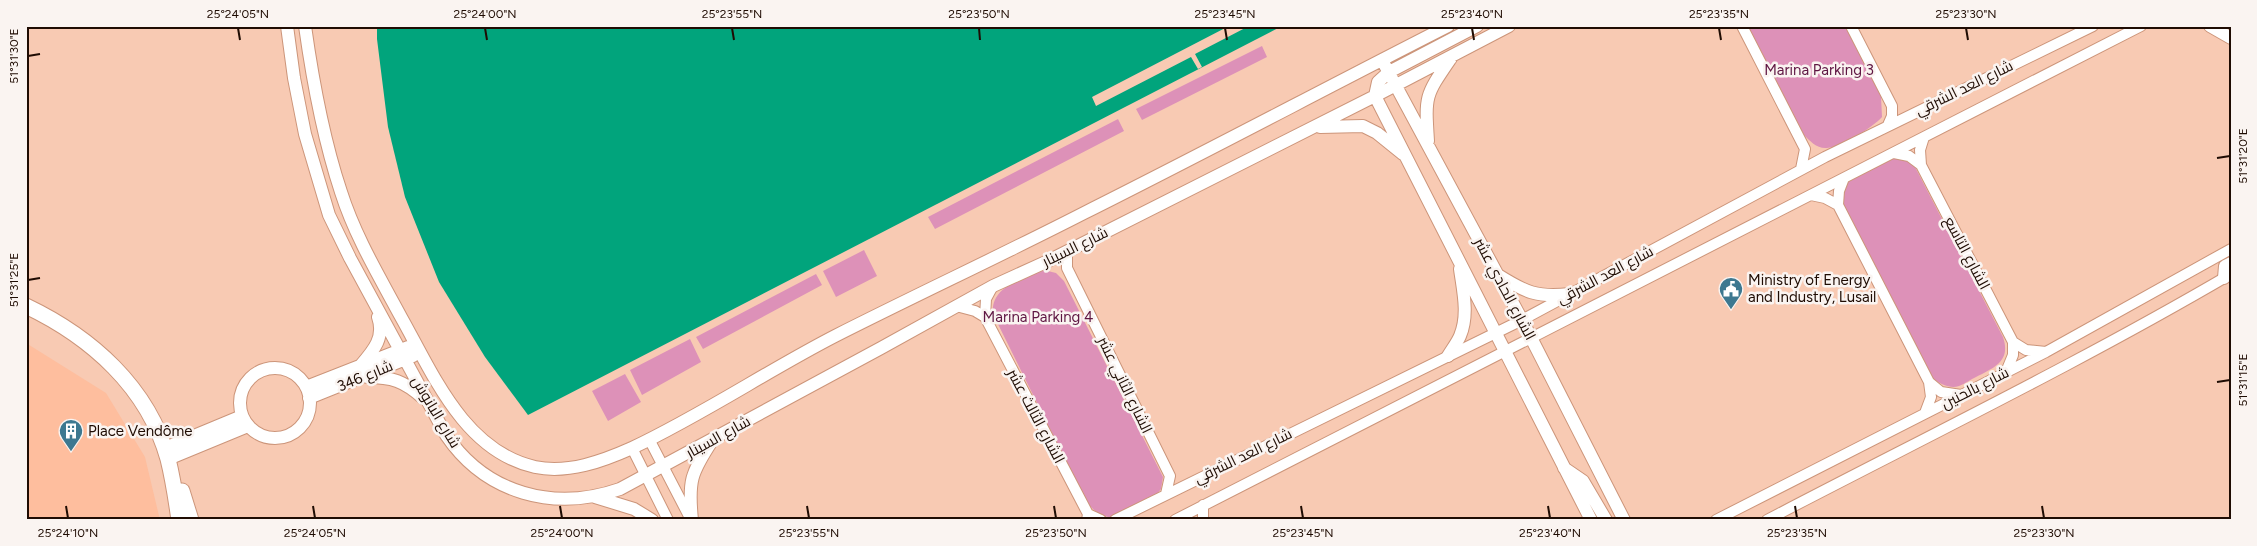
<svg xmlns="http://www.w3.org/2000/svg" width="2257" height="546" font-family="Figtree,Cairo,sans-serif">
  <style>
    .built { fill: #febe9e }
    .green { fill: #dd91b8 }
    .water { fill: #01a47c }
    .pier { fill: #f8cab3 }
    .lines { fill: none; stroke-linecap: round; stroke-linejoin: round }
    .minor-casing { stroke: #cc957a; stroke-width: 12 }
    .tertiary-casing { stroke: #cc957a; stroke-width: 14 }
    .primary-casing { stroke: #cc957a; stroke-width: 17 }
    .minor { stroke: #fff; stroke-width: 10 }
    .tertiary { stroke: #fff; stroke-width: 12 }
    .primary { stroke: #fff; stroke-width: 15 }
    .ticks { fill: none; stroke: #1f0c03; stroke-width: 2 }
    .labels { text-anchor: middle; stroke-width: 5; stroke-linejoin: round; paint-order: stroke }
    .park-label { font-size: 15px; fill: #5f1643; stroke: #faf4f1 }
    .street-label { font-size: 15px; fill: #1f0c03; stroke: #faf4f1 }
    .poi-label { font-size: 15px; fill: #1f0c03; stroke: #faf4f1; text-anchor: start }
    .neatline { fill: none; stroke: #1f0c03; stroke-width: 2 }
    .ticks-label { font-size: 12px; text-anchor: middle; fill: #1f0c03 }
  </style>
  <rect width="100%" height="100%" fill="#f8cab3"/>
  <!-- built -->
  <path class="built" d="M 26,343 L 106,393 L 145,457 L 160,520 L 26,520 Z"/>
  <!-- green -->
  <path class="green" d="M 1748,26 L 1846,26 L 1881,96 L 1882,117 C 1872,128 1842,147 1827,148 C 1817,149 1810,141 1804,135 Z
    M 1262,46 L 1267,57 L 1142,120 L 1136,109 Z
    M 1118,119 L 1124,131 L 935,229 L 928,217 Z
    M 1891,157 L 1898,158 L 1913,163 L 2003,337 C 2011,361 1995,367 1976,377 C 1971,379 1965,384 1959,386 C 1950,389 1941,384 1933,379 L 1844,205 L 1842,194 L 1846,182 Z
    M 864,250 L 877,276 L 836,297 L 823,271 Z
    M 1044,270 L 1056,273 L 1064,281 L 1163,477 L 1161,489 L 1154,498 L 1115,517 C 1100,518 1094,511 1085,500 L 993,314 C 990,286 1024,279 1044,270 Z
    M 816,274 L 822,285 L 703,349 L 696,337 Z
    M 690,339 L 701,362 L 642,395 L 630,370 Z
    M 625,374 L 641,402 L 608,421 L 592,391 Z"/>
  <!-- water -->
  <path class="water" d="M 377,26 L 1282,26 L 528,415 L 485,357 L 439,282 L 405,197 L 388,127 L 377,39 Z"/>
  <!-- pier -->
  <path class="pier" d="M 1229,26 L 1249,26 L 1195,54 L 1202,67 L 1198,69 L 1191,57 L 1096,106 L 1092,97 Z"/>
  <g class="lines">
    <!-- minor casing -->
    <g class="minor-casing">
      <path id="minor" d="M 1742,26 L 1805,149 L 1801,169
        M 1851,26 L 1892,106 L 1892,116 L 1888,125
        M 1924,137 L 1920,150 L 1921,165 L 2013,342 L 2013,355 L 2006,372
        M 1894,153 L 1909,156 L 1921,165
        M 1844,178 L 1839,191 L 1838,205 L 1929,382 L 1931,397 L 1925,413
        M 1811,195 L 1825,198 L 1838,205
        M 1067,251 L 1067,268 L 1170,476 L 1166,494
        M 993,286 L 986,299 L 985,317 L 1088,514 L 1087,520
        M 956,306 L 975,311 L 985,317
        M 2013,342 L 2026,350 L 2046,352
        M 1929,382 L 1941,392 L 1961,395
        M 649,439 L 691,520
        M 632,448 L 668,520
        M 1088,514 L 1101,520
        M 1115,520 L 1522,320 L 1825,157 L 2093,26
        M 1175,520 L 2141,26
        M 1203,520 L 1203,505
        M 1716,520 L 2046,352 L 2231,249
        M 1767,520 C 1922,439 2079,363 2231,274"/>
    </g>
    <!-- tertiary casing -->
    <g class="tertiary-casing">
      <path id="tertiary" d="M 287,26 L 294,78 L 305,134 L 329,215 L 350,258 L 446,435 C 486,494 554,512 620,489 L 881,348 L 993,286 L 1048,261 L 1375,96 L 1509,26
        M 305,26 C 313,83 323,138 341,192 C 355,236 379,276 401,317 C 433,374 464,451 535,467 C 568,474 603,461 632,448 C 702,415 767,371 835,336 C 918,294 1002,255 1084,213 C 1206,152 1326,88 1448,26
        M 2210,26 L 2231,38
        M 1382,60 L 1522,320 L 1624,520
        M 1375,96 L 1591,520
        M 1375,96 L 1378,82 L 1389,72 L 1477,26
        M 1320,127 L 1363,126 L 1377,133 L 1403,154
        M 1428,141 C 1425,95 1425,96 1451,58
        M 1498,275 C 1525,292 1537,298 1570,294
        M 2224,278 L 2225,266 L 2231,263
        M 1448,356 C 1452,349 1457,343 1460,336 C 1469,315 1463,291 1460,269
        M 361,365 C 374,350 385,337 378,317
        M240 403a35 35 0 1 1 70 0a35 35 0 1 1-70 0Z
        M 367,377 C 392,377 404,381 423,398
        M 306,387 L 408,347
        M 309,398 L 413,356
        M 165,448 L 242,416
        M 168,459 L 248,426
        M 1564,468 L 1583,481 L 1606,520
        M 595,497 L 634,509 L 652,520
        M 692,520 C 688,481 691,473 712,441"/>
    </g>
    <!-- primary casing -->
    <g class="primary-casing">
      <path id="primary" d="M 26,306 C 91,337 148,387 168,459 C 173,479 176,499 179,520
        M 182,491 L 191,520"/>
    </g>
    <!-- minor -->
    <use href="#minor" class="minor"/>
    <!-- tertiary -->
    <use href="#tertiary" class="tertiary"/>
    <!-- primary -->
    <use href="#primary" class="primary"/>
  </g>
  <!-- ticks -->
  <path class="ticks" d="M 238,28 L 240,40M 485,28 L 487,40M 732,28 L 734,40M 979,28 L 980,40M 1225,28 L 1227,40M 1472,28 L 1474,40M 1719,28 L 1721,40M 1966,28 L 1968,40M 28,56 L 40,54M 2217,158 L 2230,156M 28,280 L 40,278M 2217,382 L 2230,380M 66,506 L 68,518M 313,506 L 315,518M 560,506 L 562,518M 807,506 L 809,518M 1054,506 L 1056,518M 1301,506 L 1303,518M 1548,506 L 1550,518M 1795,506 L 1797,518M 2042,506 L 2044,518"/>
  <!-- icons -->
  <defs>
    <g id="civic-pin" transform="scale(1.25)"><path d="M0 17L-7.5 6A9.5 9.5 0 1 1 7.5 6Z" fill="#3d7890" stroke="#faf4f1"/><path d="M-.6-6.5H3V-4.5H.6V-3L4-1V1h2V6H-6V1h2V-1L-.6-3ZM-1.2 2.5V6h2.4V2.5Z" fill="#fff"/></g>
    <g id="building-pin" transform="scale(1.25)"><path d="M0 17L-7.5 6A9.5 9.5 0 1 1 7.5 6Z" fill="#3d7890" stroke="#faf4f1"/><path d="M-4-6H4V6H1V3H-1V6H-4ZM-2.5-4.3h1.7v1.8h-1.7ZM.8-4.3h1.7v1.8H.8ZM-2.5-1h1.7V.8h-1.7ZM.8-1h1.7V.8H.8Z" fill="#fff"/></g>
  </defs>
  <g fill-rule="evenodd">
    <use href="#civic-pin" x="1731" y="289"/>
    <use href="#building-pin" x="71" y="431"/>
  </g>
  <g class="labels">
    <!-- park labels -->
    <g class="park-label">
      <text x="1819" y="75">Marina Parking 3</text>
      <text x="1038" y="322">Marina Parking 4</text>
    </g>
    <!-- street labels -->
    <g class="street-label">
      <text transform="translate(1964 88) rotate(-26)" y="5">شارع العد الشرقي</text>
      <text transform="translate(1075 247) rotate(-26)" y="5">شارع السينار</text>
      <text transform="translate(1967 253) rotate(62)" y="5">الشارع التاسع</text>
      <text transform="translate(1605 275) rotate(-28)" y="5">شارع العد الشرقي</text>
      <text transform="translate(1505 289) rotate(62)" y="5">الشارع الحادي عشر</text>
      <text transform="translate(365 376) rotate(-22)" y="5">شارع 346</text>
      <text transform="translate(1125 385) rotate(64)" y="5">الشارع الثاني عشر</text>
      <text transform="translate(1975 388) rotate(-27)" y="5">شارع بالحنين</text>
      <text transform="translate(436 412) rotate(59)" y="5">شارع البانوش</text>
      <text transform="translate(1036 416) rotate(62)" y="5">الشارع الثالث عشر</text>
      <text transform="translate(718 437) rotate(-29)" y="5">شارع السينار</text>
      <text transform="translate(1243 456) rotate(-26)" y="5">شارع العد الشرقي</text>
    </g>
    <!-- poi labels -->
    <g class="poi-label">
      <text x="1748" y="285">Ministry of Energy<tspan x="1748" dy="17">and Industry, Lusail</tspan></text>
      <text x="88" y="436">Place Vendôme</text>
    </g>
  </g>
  <!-- border -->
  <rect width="2257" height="546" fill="none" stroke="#faf4f1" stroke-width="55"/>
  <rect x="28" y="28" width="2202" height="490" class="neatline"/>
  <g class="ticks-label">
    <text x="238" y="18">25°24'05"N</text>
    <text x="485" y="18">25°24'00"N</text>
    <text x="732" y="18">25°23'55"N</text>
    <text x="979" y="18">25°23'50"N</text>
    <text x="1225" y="18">25°23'45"N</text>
    <text x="1472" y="18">25°23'40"N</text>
    <text x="1719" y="18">25°23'35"N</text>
    <text x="1966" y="18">25°23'30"N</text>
    <text transform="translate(14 56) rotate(-90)" y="4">51°31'30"E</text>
    <text transform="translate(2243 156) rotate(-90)" y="4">51°31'20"E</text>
    <text transform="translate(14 280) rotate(-90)" y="4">51°31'25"E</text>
    <text transform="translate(2243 380) rotate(-90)" y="4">51°31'15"E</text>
    <text x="68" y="537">25°24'10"N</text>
    <text x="315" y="537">25°24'05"N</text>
    <text x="562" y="537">25°24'00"N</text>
    <text x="809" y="537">25°23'55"N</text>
    <text x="1056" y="537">25°23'50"N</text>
    <text x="1303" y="537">25°23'45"N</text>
    <text x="1550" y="537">25°23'40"N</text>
    <text x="1797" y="537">25°23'35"N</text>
    <text x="2044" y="537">25°23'30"N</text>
  </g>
</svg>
